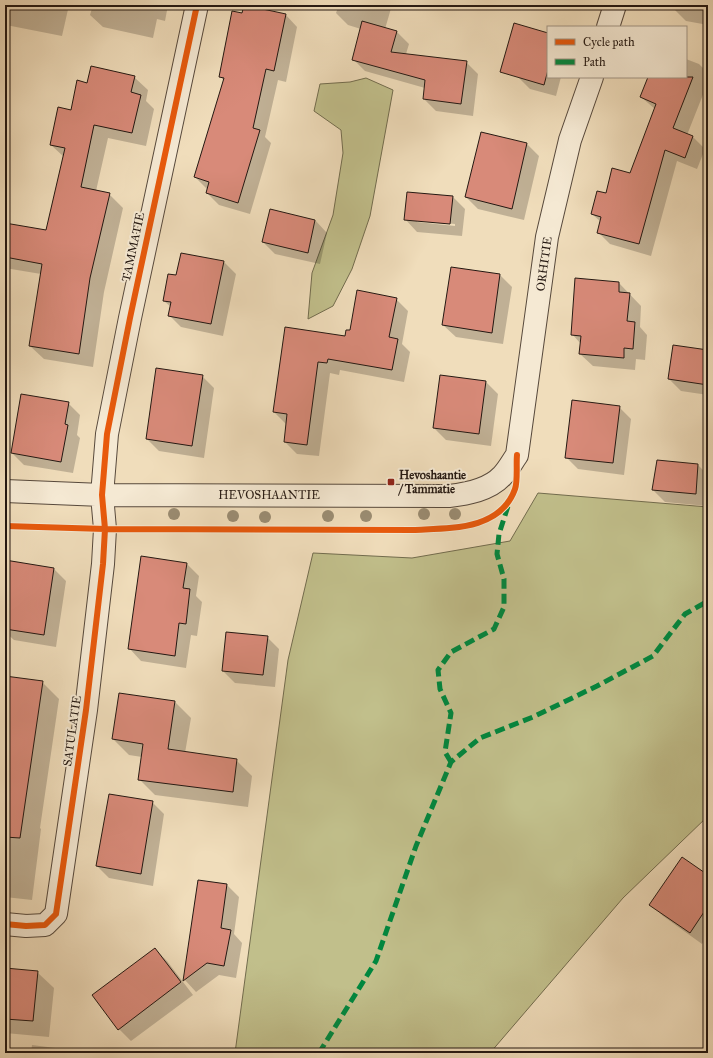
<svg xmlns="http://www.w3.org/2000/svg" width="713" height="1058" font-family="'IM FELL Great Primer',serif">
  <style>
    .green { fill: #c1bf8b; stroke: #726c4e }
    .shadow { fill: #0003; fill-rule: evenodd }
    .building { fill: #d88a79; stroke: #241812 }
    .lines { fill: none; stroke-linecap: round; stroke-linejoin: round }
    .minor-casing { stroke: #57493c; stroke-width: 24 }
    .minor { stroke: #f5e9d3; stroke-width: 22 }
    .quiet { stroke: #00873e; stroke-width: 5; stroke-dasharray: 10 5; stroke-linecap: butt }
    .cycleway-casing { stroke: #f5e9d3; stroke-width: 8 }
    .cycleway { stroke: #e8590c; stroke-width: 6 }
    .tree { fill: #9a8c72 }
    .poi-dot { fill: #8f2418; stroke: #f5e9d3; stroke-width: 1.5 }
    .labels { text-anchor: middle; stroke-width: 4; stroke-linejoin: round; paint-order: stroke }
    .street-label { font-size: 12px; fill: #241812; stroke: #f5e9d3 }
    .poi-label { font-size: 12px; font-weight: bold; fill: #241812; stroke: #f5e9d3; text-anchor: start }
  </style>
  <rect width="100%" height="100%" fill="#f0ddbb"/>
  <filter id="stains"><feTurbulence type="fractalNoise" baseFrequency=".005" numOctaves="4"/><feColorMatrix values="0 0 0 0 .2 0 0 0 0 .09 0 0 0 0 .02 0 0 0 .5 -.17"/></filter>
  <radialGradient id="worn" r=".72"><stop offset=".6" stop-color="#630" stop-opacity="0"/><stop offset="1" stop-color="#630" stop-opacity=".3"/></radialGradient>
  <!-- green -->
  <path class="green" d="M 366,78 L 393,90 L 370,216 L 352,269 L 333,306 L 308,319 L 312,273 L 333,215 L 343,153 L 341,130 L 314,111 L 320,84 L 350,82 Z
    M 538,493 L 708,507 L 708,816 L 623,898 L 490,1053 L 235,1053 L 288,660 L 313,553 L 412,558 L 510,541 Z"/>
  <!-- shadow -->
  <path class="shadow" d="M 5,5 L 69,5 L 62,36 L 6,25 L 5,27 Z
    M 93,5 L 168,5 L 165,21 L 157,19 L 153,38 L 103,27 L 90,15 Z
    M 339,5 L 392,5 L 385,29 L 397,32 L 409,44 L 406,54 L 466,62 L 478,74 L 473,116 L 436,111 L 424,99 L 425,88 L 365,71 L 353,59 L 361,29 L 348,25 L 336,13 Z
    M 675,5 L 708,5 L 708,25 L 686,21 L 674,9 Z
    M 285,14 L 297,27 L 286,82 L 278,80 L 265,137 L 271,143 L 250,214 L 219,205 L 207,193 L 207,189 L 195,177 L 224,81 L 220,76 Z
    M 548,34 L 548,77 L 561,77 L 556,96 L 530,89 L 518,77 Z
    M 686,59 L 699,64 L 708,73 L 708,82 L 687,135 L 693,137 L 705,149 L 697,169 L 677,161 L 651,256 L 610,244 L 598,232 L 601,222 L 592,214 L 607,194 L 631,174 L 655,109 L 641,97 L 649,77 L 686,77 Z
    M 134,77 L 148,90 L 146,101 L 154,109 L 146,146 L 108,138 L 96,191 L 109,194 L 123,208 L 104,292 L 93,367 L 44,359 L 30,346 L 41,274 L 5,268 L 5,224 L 47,232 L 64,157 L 51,145 L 88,84 Z
    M 482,133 L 527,144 L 539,156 L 524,220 L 478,209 L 466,197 Z
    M 453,197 L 465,209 L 462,236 L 417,232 L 405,219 ZM 417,220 L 455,224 L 455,226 L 417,222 Z
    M 271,210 L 315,220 L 327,233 L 320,264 L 275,254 L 263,242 Z
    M 224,262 L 236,274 L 223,336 L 181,327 L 169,315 L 171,307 L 164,301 L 177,276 Z
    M 452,268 L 500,275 L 512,287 L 503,344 L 456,337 L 443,325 Z
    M 619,283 L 641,306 L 640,327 L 647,335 L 645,360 L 636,359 L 635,370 L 593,366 L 580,354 L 581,344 L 572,334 Z
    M 396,299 L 408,311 L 402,344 L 410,352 L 404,382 L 340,370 L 339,375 L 330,373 L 319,456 L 297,454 L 285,442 L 286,424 L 274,412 L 285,328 L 346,337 L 351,332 Z
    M 708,351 L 708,395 L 681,391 L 669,379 Z
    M 202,376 L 214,388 L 204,458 L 159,451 L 147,439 Z
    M 486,382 L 498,394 L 491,446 L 446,440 L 434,428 Z
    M 68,403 L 80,415 L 77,435 L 80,438 L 73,473 L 24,465 L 12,453 Z
    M 619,407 L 631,419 L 624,475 L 578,469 L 566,457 Z
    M 657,461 L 698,465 L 708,475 L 707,506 L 665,502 L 653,490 Z
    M 7,561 L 54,569 L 66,581 L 56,647 L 14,640 L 5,632 L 5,576 Z
    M 187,564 L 199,576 L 196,596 L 202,602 L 197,636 L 191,635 L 186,668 L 141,661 L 129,648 Z
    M 267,637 L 279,649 L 275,687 L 235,683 L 223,671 Z
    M 5,677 L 42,682 L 59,699 L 40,828 L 41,829 L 32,900 L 5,897 Z
    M 120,694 L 175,702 L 191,718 L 185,753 L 236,760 L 252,776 L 248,807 L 155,795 L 139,779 L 142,757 L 129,755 L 113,739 Z
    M 152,802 L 164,814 L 153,886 L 109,878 L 97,866 Z
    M 708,877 L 708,935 L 702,944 L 663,916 L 651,904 Z
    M 199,881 L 227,885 L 239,897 L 234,934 L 242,943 L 236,978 L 219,975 L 196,992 L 185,980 Z
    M 155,949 L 167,961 L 193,995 L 131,1041 L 119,1029 Z
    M 5,969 L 37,972 L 54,988 L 49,1037 L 5,1033 Z
    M 32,1045 L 63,1049 L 67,1053 L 31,1053 Z"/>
  <!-- building -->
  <path class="building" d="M 244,5 L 286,14 L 274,71 L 266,69 L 253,128 L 260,130 L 238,203 L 206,193 L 209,182 L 194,177 L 224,78 L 219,77 L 232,11 L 242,13 Z
    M 362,21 L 397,31 L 391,52 L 467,61 L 461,104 L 423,99 L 425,80 L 352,60 Z
    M 514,23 L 548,33 L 548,70 L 544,85 L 500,72 Z
    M 91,66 L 135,76 L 131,92 L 141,95 L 132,133 L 94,125 L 81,187 L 110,193 L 90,278 L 79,354 L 29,346 L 42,264 L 5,257 L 5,223 L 46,230 L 65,148 L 50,145 L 58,107 L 71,110 L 77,80 L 87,83 Z
    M 648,77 L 693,77 L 673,128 L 693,136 L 685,158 L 665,150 L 639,244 L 597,233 L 601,217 L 591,214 L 597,191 L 606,193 L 612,168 L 630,173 L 656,104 L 640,97 Z
    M 481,132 L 527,143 L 512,209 L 465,197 Z
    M 407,192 L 453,196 L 450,224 L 404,220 Z
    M 270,209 L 315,220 L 308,253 L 262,242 Z
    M 181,253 L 224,261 L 211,324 L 168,316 L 171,302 L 163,301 L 168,274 L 176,275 Z
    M 451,267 L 500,274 L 492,333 L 442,325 Z
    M 575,278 L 619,282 L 619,292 L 630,293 L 627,321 L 635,322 L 633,349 L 624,348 L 624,358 L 579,354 L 581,336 L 571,335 Z
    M 357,290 L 397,298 L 389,337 L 398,339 L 392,370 L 328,359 L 327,363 L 318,362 L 307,445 L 284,442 L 287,414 L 273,412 L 285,327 L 345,336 L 346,330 L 350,330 Z
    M 673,345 L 708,350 L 708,385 L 668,379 Z
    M 156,368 L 203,375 L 192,446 L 146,439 Z
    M 440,375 L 486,381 L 479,434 L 433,428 Z
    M 21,394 L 69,402 L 65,424 L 68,425 L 61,462 L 11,453 Z
    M 572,400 L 620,406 L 613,463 L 565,458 Z
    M 657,460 L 698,464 L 696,494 L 652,490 Z
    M 141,556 L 187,563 L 183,588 L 190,589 L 186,624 L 179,623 L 175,656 L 128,649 Z
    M 5,560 L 54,568 L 44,635 L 5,629 Z
    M 226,632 L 268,636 L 263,675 L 222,671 Z
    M 5,676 L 43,681 L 20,838 L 5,837 Z
    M 119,693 L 175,701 L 168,749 L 237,759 L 233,792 L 138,780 L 143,744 L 112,739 Z
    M 109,794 L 153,801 L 141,874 L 96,866 Z
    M 682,857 L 708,875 L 708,906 L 690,933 L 649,905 Z
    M 198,880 L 227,884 L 221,928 L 231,930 L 224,966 L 207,963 L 183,981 Z
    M 155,948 L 181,982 L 118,1030 L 92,995 Z
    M 5,968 L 38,971 L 33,1021 L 5,1019 Z"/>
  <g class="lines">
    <!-- minor casing -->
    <g class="minor-casing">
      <path id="minor" d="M 608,27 L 615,5
        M 5,491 L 102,495 L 449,496 C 467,494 489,490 502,476 C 508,470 512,462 517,455 L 547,237 L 570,140 L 592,77
        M 5,924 L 26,926 L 45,925 L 56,914 L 86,710 L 103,564 L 105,529 L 102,495 L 107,434 L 130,318 L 197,5"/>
    </g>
    <!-- minor -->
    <use href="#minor" class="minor"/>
    <!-- quiet -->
    <path class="quiet" d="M 451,762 L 445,752 L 451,713 L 440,689 L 438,670 L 451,652 L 494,629 L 504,607 L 504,579 L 497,554 L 499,534 L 508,506
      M 319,1053 L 376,961 L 416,846 L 451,762 L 480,738 L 533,717 L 597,686 L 653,656 L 685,614 L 708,601"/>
    <!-- cycleway casing -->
    <g class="cycleway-casing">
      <path id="cycleway" d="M 5,526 L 105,529 L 413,530 C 449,528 500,531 515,489 C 518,481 516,464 517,455
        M 5,924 L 26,926 L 45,925 L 56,914 L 86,710 L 103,564 L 105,529 L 102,495 L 107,434 L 130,318 L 197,5"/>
    </g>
    <!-- cycleway -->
    <use href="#cycleway" class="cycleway"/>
  </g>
  <!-- trees -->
  <g class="tree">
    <circle cx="174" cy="514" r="6"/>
    <circle cx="424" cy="514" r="6"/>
    <circle cx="455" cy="514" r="6"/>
    <circle cx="233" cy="516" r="6"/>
    <circle cx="328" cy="516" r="6"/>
    <circle cx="366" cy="516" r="6"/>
    <circle cx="265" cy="517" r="6"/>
  </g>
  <!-- markers -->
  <rect class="poi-dot" x="387" y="478" width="8" height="8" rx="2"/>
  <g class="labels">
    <!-- street labels -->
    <g class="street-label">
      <text transform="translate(133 247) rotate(-78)" y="4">TAMMATIE</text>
      <text transform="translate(544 264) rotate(-82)" y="4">ORHITIE</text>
      <text x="269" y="499">HEVOSHAANTIE</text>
      <text transform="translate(72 731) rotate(-82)" y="4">SATULATIE</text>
    </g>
    <!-- poi labels -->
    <g class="poi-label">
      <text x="399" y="479">Hevoshaantie<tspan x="399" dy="14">/ Tammatie</tspan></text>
    </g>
  </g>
  <!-- margin -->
  <rect width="713" height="1058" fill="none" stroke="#f0ddbb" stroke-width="20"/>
  <rect x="6" y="6" width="701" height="1046" fill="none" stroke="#241812" stroke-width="2"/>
  <rect x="10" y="10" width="693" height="1038" fill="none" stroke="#241812"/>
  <!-- legend -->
  <rect x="547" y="26" width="140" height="52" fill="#f5e9d3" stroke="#a19586"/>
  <rect x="555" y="39" width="20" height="6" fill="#e8590c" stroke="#a19586"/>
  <text x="583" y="46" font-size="12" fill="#241812">Cycle path</text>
  <rect x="555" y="59" width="20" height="6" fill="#00873e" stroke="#a19586"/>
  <text x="583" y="66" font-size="12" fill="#241812">Path</text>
  <rect width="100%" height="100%" filter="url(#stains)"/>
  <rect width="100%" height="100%" fill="url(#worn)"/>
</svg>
